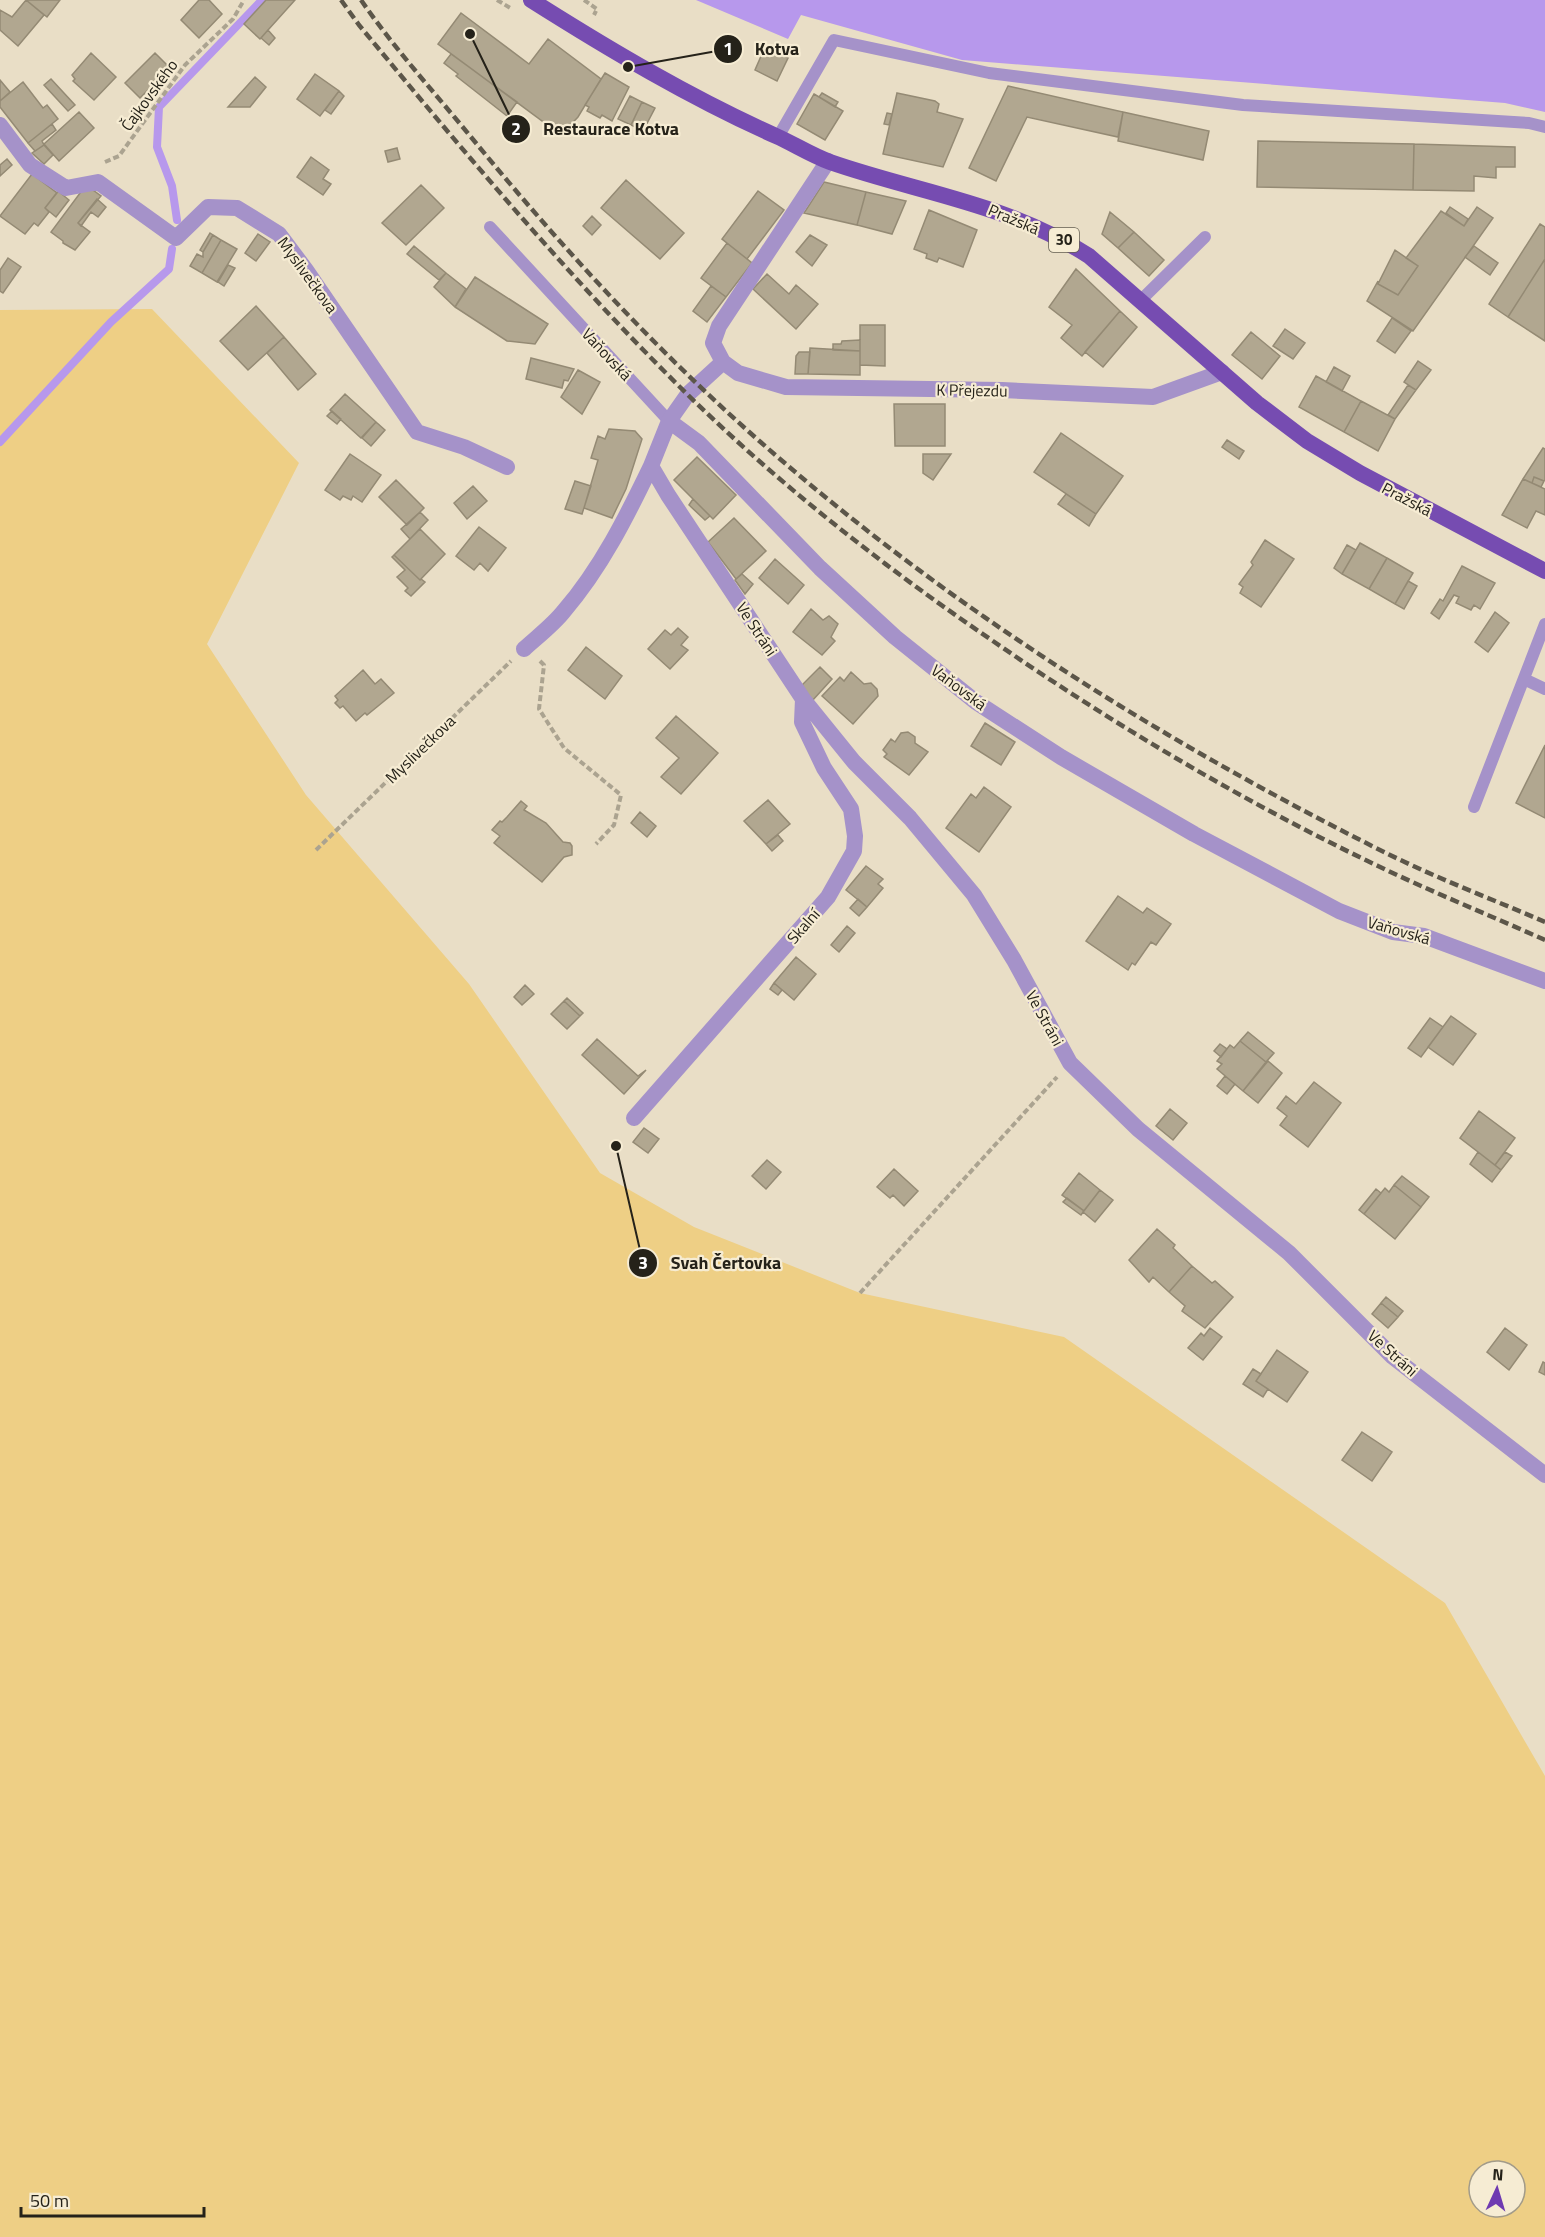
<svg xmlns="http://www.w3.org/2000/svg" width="1545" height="2237" font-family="'Titillium Web',sans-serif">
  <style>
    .green { fill: #eecf85; fill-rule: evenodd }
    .water { fill: #b798ec }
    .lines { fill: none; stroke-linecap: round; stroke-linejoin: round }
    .stream { stroke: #b798ec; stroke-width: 8 }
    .building { fill: #b1a790; stroke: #948a74; stroke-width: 1.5 }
    .path { stroke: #aba390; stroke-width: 4; stroke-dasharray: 6 3; stroke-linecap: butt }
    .service { stroke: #a592c9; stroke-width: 12 }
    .minor { stroke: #a592c9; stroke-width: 16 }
    .primary { stroke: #764cb1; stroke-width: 16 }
    .rail { stroke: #5c5649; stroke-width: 4.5; stroke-dasharray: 9 4.5; stroke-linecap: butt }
    .labels { text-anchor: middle; stroke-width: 4.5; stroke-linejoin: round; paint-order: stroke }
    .shield { fill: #f6ecd3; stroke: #645f51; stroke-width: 1.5 }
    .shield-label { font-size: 15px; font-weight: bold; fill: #252219 }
    .street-label { font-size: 16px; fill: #252219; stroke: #f6ecd3 }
    .leader { fill: none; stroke: #252219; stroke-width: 2 }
    .callout-dot { fill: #252219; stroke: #f6ecd3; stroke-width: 2 }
    .mark-label { font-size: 18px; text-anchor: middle; font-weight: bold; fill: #fff }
    .callout-label { font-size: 18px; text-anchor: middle; font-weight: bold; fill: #252219; stroke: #f6ecd3; stroke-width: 4.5; stroke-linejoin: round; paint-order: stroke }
  </style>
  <rect width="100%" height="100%" fill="#e9dec6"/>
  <!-- green -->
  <path class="green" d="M 152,309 L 299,463 L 207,644 L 306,795 L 469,984 L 600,1173 L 694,1227 L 860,1293 L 1064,1337 L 1445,1603 L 1545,1776 L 1545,2237 L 0,2237 L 0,310 ZM 1479,2171 L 1515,2171 L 1515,2207 L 1479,2207 Z"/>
  <!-- water -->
  <path class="water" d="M 696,0 L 1545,0 L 1545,112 L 1505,103 L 962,60 L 801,15 L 788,39 Z"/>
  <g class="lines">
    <!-- stream -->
    <path class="stream" d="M 177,220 L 172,186 L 157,147 L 159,107 L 262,0
      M 0,442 L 111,322 L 169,269 L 172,249"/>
  </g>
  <!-- building -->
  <path class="building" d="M 26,0 L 60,0 L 47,17 Z
    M 26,0 L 44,15 L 18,46 L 0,30 L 0,10 L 12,17 Z
    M 199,0 L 209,0 L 222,14 L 199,38 L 181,20 Z
    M 266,0 L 295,0 L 260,39 L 244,24 Z
    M 461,13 L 529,64 L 548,39 L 601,79 L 578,117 L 561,135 L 438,44 Z
    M 268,30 L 275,38 L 269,45 L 261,38 Z
    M 765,47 L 788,58 L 777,81 L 755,70 Z
    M 91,53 L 116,77 L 94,100 L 73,81 L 75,79 L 72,75 Z
    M 155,53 L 170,68 L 140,98 L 125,83 Z
    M 451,54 L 517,102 L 507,116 L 456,76 L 458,74 L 444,63 Z
    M 605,73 L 629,87 L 612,121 L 602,115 L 600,118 L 587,111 L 589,107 L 585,105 Z
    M 315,74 L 339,91 L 320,116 L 297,99 Z
    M 255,77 L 266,87 L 250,107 L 228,107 Z
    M 51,79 L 75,105 L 68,111 L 44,85 Z
    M 0,80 L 10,92 L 0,101 Z
    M 23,82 L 43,108 L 47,105 L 58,119 L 28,143 L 0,107 L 0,101 Z
    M 1008,86 L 1123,112 L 1118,137 L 1027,117 L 996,181 L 969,168 Z
    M 339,91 L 344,96 L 331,114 L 325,110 Z
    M 822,93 L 838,102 L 835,107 L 819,97 Z
    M 897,93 L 935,101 L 939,104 L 937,112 L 963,119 L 943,167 L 883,154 Z
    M 814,94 L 843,111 L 825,140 L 797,124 Z
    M 630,96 L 642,102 L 631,125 L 618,119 Z
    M 642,102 L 655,108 L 643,131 L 631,125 Z
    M 79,112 L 94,128 L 59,161 L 44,144 Z
    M 1123,112 L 1209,131 L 1203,160 L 1118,141 Z
    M 887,113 L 892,114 L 889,125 L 884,124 Z
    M 52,124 L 56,130 L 42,141 L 44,145 L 35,151 L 28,143 Z
    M 1258,141 L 1414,144 L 1413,190 L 1257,187 Z
    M 1414,144 L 1515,147 L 1515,167 L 1496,167 L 1496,178 L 1474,176 L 1474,191 L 1413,190 Z
    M 44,145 L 53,155 L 44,164 L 32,153 Z
    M 397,148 L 400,159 L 388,162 L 385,151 Z
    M 311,157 L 329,170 L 323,179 L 331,184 L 323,195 L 297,177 Z
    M 7,159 L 12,165 L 0,176 L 0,165 Z
    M 32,174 L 57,193 L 45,208 L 49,212 L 38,226 L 34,223 L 25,234 L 0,216 Z
    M 626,180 L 684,233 L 660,259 L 601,208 Z
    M 824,182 L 866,192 L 857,225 L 804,213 Z
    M 86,185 L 101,196 L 78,223 L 90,232 L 75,250 L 63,243 L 63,241 L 51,232 Z
    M 421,185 L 444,208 L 406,245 L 382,223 Z
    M 58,191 L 69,200 L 56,217 L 45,208 Z
    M 758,191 L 784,210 L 747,259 L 722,239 Z
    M 866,192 L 906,201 L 892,234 L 857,225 Z
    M 97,199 L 106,207 L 98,217 L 91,212 L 81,226 L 78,223 Z
    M 1450,207 L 1468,219 L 1464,226 L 1446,213 Z
    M 1477,207 L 1493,218 L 1413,331 L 1367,301 L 1378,281 L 1378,284 L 1398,295 L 1418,266 L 1406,258 L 1441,211 L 1464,226 Z
    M 929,210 L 977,230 L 963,267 L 939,258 L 937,262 L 926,258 L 927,254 L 914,249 Z
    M 1110,212 L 1134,232 L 1118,248 L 1102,234 Z
    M 592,216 L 601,225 L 592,235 L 583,226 Z
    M 1540,224 L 1545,227 L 1545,259 L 1508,317 L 1489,304 Z
    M 1134,232 L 1164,260 L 1149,276 L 1118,248 Z
    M 210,233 L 213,235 L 203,252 L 200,250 Z
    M 258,234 L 270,242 L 256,261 L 245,253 Z
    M 213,235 L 221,240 L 202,273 L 190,266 L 197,254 L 203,257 L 203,252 Z
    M 810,235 L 827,245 L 812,266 L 796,252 Z
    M 221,240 L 237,249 L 217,282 L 202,273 Z
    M 727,243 L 752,263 L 726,297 L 701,278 Z
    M 414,246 L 446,273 L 439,280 L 407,254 Z
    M 1474,246 L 1498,263 L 1490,275 L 1465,257 Z
    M 1395,250 L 1418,266 L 1398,295 L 1378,284 Z
    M 8,258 L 21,267 L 3,293 L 0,291 L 0,270 Z
    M 1545,259 L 1545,341 L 1508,317 Z
    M 228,265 L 235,268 L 224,286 L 218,282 Z
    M 1076,269 L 1120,311 L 1082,356 L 1061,338 L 1072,325 L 1049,307 Z
    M 446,273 L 466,289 L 455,307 L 434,287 Z
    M 767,274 L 789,294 L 796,285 L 818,304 L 796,329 L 753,289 Z
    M 475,277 L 548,324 L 535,344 L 507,341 L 455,307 Z
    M 711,286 L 726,297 L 707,322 L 693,311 Z
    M 256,306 L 284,337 L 248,370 L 220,341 Z
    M 1120,311 L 1137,327 L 1103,367 L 1085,352 Z
    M 1392,318 L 1411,331 L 1395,353 L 1377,341 Z
    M 860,325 L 885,325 L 885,366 L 860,365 Z
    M 1285,329 L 1305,343 L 1293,359 L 1273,346 Z
    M 1251,332 L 1280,356 L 1262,379 L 1232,355 Z
    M 284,337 L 316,374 L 298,390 L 267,353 Z
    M 860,340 L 860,351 L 833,350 L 833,344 L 841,344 L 842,341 Z
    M 810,348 L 860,351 L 860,375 L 808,374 Z
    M 799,352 L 810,352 L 808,374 L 795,374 L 796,356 Z
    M 531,358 L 574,369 L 568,381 L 564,380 L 562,388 L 526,379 Z
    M 1418,361 L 1431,370 L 1416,390 L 1404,382 Z
    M 1334,367 L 1350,376 L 1342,391 L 1326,382 Z
    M 578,370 L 600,382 L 582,414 L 561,397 Z
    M 1316,376 L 1361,401 L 1344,432 L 1299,407 Z
    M 1408,385 L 1416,390 L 1395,419 L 1388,415 Z
    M 345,394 L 376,422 L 361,438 L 330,410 Z
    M 1361,401 L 1395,419 L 1378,451 L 1344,432 Z
    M 894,404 L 945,404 L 945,446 L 895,446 Z
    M 332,411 L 341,419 L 337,424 L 327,416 Z
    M 376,422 L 385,430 L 371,446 L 362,438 Z
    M 609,429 L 635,431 L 642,439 L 626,489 L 612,518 L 584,508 L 598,460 L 591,458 L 598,436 L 605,439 Z
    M 1061,433 L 1123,476 L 1096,514 L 1034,472 Z
    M 1227,440 L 1244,451 L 1239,459 L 1222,447 Z
    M 1543,448 L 1545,449 L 1545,480 L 1544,481 L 1534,477 L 1532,483 L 1523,479 Z
    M 350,454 L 381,475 L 362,502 L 353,496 L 351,500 L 343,496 L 340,500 L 325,490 Z
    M 923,454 L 951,454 L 933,480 L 923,473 Z
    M 697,457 L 736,495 L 713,519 L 674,480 Z
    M 1534,477 L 1544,481 L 1541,487 L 1532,483 Z
    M 1523,479 L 1545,489 L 1545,515 L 1536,511 L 1527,528 L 1502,515 Z
    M 396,480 L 424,508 L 407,525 L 379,497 Z
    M 575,481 L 591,486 L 582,514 L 565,509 Z
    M 473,486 L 487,501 L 467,519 L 454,503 Z
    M 1066,494 L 1096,514 L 1089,526 L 1058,504 Z
    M 693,499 L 710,516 L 705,520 L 689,505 Z
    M 420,512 L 428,520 L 410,539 L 401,529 Z
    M 734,518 L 766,551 L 736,579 L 708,542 Z
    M 479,527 L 506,548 L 488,571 L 480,563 L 474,570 L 456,556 Z
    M 420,529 L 445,554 L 420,580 L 394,555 Z
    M 1265,540 L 1294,559 L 1261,607 L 1240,593 L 1243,587 L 1239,584 L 1253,565 L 1251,562 Z
    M 1360,543 L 1387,558 L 1369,589 L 1342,574 Z
    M 1347,545 L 1356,550 L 1342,574 L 1334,568 Z
    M 394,555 L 420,580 L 421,579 L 425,582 L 411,596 L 405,591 L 408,588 L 397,577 L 405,570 L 392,557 Z
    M 1387,558 L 1413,573 L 1395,604 L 1369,589 Z
    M 775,559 L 804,585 L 788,604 L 759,578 Z
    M 1462,566 L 1495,583 L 1480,609 L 1474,605 L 1471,610 L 1456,603 L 1459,597 L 1454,595 L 1439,619 L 1431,613 L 1440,599 L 1443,601 Z
    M 742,574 L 753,584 L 745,594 L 735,580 Z
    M 1408,581 L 1417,586 L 1404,609 L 1395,604 Z
    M 811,609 L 823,620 L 829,616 L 838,624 L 831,637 L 835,641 L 822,655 L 793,632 Z
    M 1495,612 L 1509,623 L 1488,652 L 1475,642 Z
    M 678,628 L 688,637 L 681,645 L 688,650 L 670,669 L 648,649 L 665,630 L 671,635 Z
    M 586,647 L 622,676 L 605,699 L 568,670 Z
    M 820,667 L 832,679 L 812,701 L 802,685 Z
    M 363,670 L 375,684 L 381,679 L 394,693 L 367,715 L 365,713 L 356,721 L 343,706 L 340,708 L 335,703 L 338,700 L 335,696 Z
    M 851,672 L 864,684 L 871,683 L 877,689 L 878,696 L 853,724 L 822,696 L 840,677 L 844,681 Z
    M 676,716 L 718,753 L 681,794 L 661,777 L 679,758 L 656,738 Z
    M 985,723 L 1015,742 L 1001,765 L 971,746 Z
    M 908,732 L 915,737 L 915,743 L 928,752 L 909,775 L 884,757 L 887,754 L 883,750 L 891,739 L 895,742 L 901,733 Z
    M 1545,745 L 1545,818 L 1516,803 Z
    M 984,787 L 1011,807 L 979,852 L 946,828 L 971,794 L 976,798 Z
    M 768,800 L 790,824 L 766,844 L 744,821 Z
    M 521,801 L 527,806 L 524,810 L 546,823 L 563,842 L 570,843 L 572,846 L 572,855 L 564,857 L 542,882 L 494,843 L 500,836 L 492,830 L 500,821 L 502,822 L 507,817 Z
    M 640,812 L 656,826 L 647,837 L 631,823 Z
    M 778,835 L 783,841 L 772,851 L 766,844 Z
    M 866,866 L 883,879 L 878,884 L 883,888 L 867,907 L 846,890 Z
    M 1118,896 L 1143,913 L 1147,908 L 1171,924 L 1156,945 L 1151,942 L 1135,965 L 1132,963 L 1128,970 L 1086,941 Z
    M 858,899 L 867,907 L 859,916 L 850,908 Z
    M 847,926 L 855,933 L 839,952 L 831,945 Z
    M 796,957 L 816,974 L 794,1000 L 774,983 Z
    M 774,983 L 782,990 L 778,995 L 770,989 Z
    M 525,985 L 534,994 L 522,1005 L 514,997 Z
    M 567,998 L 583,1013 L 580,1016 L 564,1001 Z
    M 564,1001 L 580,1016 L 567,1029 L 551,1014 Z
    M 1451,1016 L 1476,1034 L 1453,1065 L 1428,1047 Z
    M 1430,1018 L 1443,1027 L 1421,1057 L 1408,1048 Z
    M 1248,1032 L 1274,1053 L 1266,1062 L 1240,1041 Z
    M 597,1039 L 638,1076 L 646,1070 L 624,1094 L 582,1055 Z
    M 1240,1041 L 1266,1062 L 1243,1091 L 1217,1069 L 1222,1064 L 1217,1061 L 1230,1045 L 1234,1048 Z
    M 1220,1044 L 1227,1049 L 1221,1057 L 1214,1051 Z
    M 1268,1061 L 1282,1073 L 1258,1103 L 1243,1091 Z
    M 1225,1076 L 1235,1084 L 1227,1094 L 1217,1086 Z
    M 1314,1082 L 1341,1103 L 1308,1147 L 1280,1125 L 1287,1116 L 1277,1108 L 1286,1096 L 1296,1104 Z
    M 1170,1109 L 1187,1123 L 1173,1140 L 1156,1126 Z
    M 1479,1111 L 1515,1138 L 1495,1165 L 1460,1138 Z
    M 644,1128 L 659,1139 L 648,1153 L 633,1142 Z
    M 1478,1152 L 1501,1170 L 1492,1182 L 1470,1164 Z
    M 1505,1152 L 1512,1156 L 1501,1170 L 1495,1165 Z
    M 767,1160 L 781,1172 L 766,1189 L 752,1176 Z
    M 894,1169 L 918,1191 L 904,1206 L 893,1195 L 890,1198 L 877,1187 Z
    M 1079,1173 L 1100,1190 L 1084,1211 L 1062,1195 Z
    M 1402,1176 L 1429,1197 L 1421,1207 L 1394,1185 Z
    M 1394,1185 L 1421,1207 L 1395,1239 L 1364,1214 L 1385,1188 L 1389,1192 Z
    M 1376,1189 L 1381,1193 L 1364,1214 L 1359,1210 Z
    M 1100,1190 L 1113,1200 L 1095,1222 L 1083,1212 Z
    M 1067,1198 L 1084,1211 L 1081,1215 L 1063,1202 Z
    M 1157,1229 L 1175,1245 L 1173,1248 L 1192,1266 L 1169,1292 L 1153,1277 L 1149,1282 L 1129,1260 Z
    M 1192,1266 L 1212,1283 L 1215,1281 L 1233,1297 L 1205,1328 L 1182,1311 L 1185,1306 L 1169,1292 Z
    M 1386,1297 L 1403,1311 L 1398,1317 L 1381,1303 Z
    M 1381,1303 L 1398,1317 L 1388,1328 L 1372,1314 Z
    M 1210,1328 L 1222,1337 L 1203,1360 L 1188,1348 L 1201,1333 L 1204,1336 Z
    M 1505,1328 L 1527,1345 L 1509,1370 L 1487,1352 Z
    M 1277,1350 L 1308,1372 L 1287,1402 L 1256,1381 Z
    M 1543,1362 L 1545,1363 L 1545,1375 L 1539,1372 Z
    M 1253,1369 L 1261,1374 L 1256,1381 L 1268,1389 L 1263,1397 L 1243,1384 Z
    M 1362,1432 L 1392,1452 L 1372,1481 L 1342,1460 Z"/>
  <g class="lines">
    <!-- path -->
    <path class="path" d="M 497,0 L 512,9
      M 584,0 L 597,9 L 594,15
      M 105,162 L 119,156 L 185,65 L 233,19 L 244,0
      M 540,661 L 544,665 L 539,709 L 564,748 L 621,795 L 614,825 L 596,844
      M 316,850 L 511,661
      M 860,1293 L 1057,1077"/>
    <!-- service -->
    <path class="service" d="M 778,137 L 834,40 L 989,73 L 1243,105 L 1529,123 L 1545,127
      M 490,227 L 669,421
      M 1141,300 L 1205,237
      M 1524,679 L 1545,689
      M 1474,807 L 1545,624"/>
    <!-- minor -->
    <path class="minor" d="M 0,125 L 30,165 L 66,188 L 98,182 L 176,238 L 208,207 L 237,208 L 279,234 L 306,270 L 417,432 L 464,447 L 507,467
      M 828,161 L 719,326 L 713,343 L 723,362 L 738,373 L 786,387 L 1002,390 L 1153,397 L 1222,372
      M 723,362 L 688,394 L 669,421 L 651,466 L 668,495 L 803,699 L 854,762 L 910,818 L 974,895 L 1014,960 L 1070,1063 L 1138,1129 L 1289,1253 L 1393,1357 L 1545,1475
      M 669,421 L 699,443 L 820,568 L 895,637 L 976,702 L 1061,757 L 1194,834 L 1339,911 L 1393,932 L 1424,936 L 1545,981
      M 524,649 C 537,637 553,625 564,611 C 601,568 627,516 651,466
      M 634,1118 L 828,897 L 854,851 L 855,836 L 851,809 L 824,768 L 802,722 L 803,699"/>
    <!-- primary -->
    <path class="primary" d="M 531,0 C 610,50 691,98 776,136 C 794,144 811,155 830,162 C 919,193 1007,203 1089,256 L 1257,403 L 1307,441 L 1360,473 L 1545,571"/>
    <!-- rail -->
    <path class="rail" d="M 341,0 L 359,25 C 464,152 570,279 688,395 C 780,485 883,566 990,639 C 1113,724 1242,801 1378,866 C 1432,892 1489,915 1545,940
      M 361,0 C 394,48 434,92 471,137 C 553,237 641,334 737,421 C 930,596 1152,736 1384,852 C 1436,878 1492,899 1545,922"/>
  </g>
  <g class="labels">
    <!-- shield labels -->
    <rect class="shield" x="1049" y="228" width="30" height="24" rx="4.5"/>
    <g class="shield-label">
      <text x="1064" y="245">30</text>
    </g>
    <!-- street labels -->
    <g class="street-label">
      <text transform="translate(149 95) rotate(-54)" y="6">Čajkovského</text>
      <text transform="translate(1014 219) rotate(23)" y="6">Pražská</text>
      <text transform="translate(308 275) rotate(54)" y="6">Myslivečkova</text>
      <text transform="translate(607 354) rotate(47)" y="6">Vaňovská</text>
      <text transform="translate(972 390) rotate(1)" y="6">K Přejezdu</text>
      <text transform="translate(1407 499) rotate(28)" y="6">Pražská</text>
      <text transform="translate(757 629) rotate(57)" y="6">Ve Stráni</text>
      <text transform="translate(959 687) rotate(37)" y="6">Vaňovská</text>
      <text transform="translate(420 749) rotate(-44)" y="6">Myslivečkova</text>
      <text transform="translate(803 926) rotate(-49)" y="6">Skalní</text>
      <text transform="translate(1399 930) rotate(16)" y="6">Vaňovská</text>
      <text transform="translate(1045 1018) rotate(61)" y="6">Ve Stráni</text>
      <text transform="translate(1393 1353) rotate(42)" y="6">Ve Stráni</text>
    </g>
  </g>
  <!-- callouts -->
  <path class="leader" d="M628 67L728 49M470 34L516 129M616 1146L643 1263"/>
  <g class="callout-dot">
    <circle cx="628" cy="67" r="6"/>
    <circle cx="470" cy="34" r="6"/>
    <circle cx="616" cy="1146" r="6"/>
    <circle cx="728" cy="49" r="15"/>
    <circle cx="516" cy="129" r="15"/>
    <circle cx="643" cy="1263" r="15"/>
  </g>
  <g class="mark-label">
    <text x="728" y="55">1</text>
    <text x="516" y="135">2</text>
    <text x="643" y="1269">3</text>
  </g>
  <g class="callout-label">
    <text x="777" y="55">Kotva</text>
    <text x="611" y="135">Restaurace Kotva</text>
    <text x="726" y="1269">Svah Čertovka</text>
  </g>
  <!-- north arrow -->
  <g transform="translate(1497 2189) rotate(4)"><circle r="28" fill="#f6ecd3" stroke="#a29b89" stroke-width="1.5"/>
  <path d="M0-4.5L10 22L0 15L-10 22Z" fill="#6f3ab1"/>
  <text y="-9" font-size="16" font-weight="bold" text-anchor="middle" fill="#252219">N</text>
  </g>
  <!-- scale -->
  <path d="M21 2207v9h183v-9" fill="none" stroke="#252219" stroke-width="3"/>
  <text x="30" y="2207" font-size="18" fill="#252219" stroke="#f6ecd3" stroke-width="4.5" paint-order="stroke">50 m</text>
</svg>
